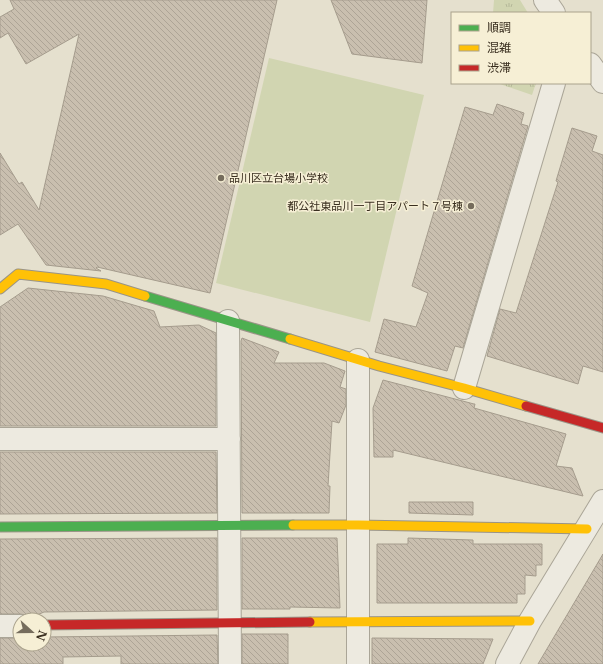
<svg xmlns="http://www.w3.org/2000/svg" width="603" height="664" font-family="'Libre Baskerville','Noto Sans JP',serif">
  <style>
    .grass { fill: url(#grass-tufts) }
    .garden { fill: #d1d5b1 }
    .building { fill: url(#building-back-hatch); stroke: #a59c8d }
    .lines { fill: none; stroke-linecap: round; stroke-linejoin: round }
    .street-casing { stroke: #aaa597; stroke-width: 24 }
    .fast-casing { stroke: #9a9487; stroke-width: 11 }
    .slow-casing { stroke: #9a9487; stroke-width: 11 }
    .jam-casing { stroke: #9a9487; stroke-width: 11 }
    .street { stroke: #edeae0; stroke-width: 22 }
    .fast { stroke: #4caf50; stroke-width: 9 }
    .slow { stroke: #ffc107; stroke-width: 9 }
    .jam { stroke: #c62828; stroke-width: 9 }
    .poi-dot { fill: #756c5c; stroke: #f6efd5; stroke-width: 1.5 }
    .labels { text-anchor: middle; stroke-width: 3; stroke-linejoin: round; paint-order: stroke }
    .poi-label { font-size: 11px; fill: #392e1f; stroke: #f6efd5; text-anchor: start }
  </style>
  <defs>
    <pattern id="grass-tufts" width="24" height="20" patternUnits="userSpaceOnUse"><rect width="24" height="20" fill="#d1d5b1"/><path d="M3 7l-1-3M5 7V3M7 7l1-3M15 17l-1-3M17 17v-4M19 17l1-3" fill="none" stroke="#b4b798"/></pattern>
    <pattern id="building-back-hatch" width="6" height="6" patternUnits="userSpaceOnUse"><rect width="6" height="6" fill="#c9bfaf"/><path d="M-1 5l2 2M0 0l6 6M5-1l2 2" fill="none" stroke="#ada496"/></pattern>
  </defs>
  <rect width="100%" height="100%" fill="#e5e0ce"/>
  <!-- grass -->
  <path class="grass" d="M 494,0 L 520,0 L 528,13 L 493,13 Z
    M 497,83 L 536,83 L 532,95 Z"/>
  <!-- garden -->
  <path class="garden" d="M 269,58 L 424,95 L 370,322 L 216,283 Z"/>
  <!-- building -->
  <path class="building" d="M 10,0 L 277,0 L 210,293 L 97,267 L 96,268 L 101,271 L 46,265 L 18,224 L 0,235 L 0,153 L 19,184 L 22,182 L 39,210 L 79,34 L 26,64 L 8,33 L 0,38 L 0,17 L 14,9 Z
    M 331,0 L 427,0 L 422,63 L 352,54 Z
    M 497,104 L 524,113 L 521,124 L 528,126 L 463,348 L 455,346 L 447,371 L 375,352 L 384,319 L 416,327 L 428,293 L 412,286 L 465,107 L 493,115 Z
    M 572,128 L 597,136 L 592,151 L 603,155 L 603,372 L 583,366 L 578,384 L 487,356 L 500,309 L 516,313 L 558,182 L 556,181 Z
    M 28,288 L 103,296 L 154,311 L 160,327 L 199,325 L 216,333 L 216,426 L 0,426 L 0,307 Z
    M 242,338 L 279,352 L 274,363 L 324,363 L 345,371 L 340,387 L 346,389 L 346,405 L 339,423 L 332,421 L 328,486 L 330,486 L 329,513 L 242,513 L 241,341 Z
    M 383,380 L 474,404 L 475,404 L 474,408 L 566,434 L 556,466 L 572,468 L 583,496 L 393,450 L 393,457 L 374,457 L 373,408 Z
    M 0,452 L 216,452 L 217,513 L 0,514 Z
    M 409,502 L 473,502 L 473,515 L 409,513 Z
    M 217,538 L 217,610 L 44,612 L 37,615 L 33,620 L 31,620 L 26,615 L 20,614 L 0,614 L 0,539 Z
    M 242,538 L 337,538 L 340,608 L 290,607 L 290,609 L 242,609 Z
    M 408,538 L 473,540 L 473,544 L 542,544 L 542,565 L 536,565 L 536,576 L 525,575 L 525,594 L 517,594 L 517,603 L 377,603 L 377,544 L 408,544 Z
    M 603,554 L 603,664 L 538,664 Z
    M 242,634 L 288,634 L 288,664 L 242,664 Z
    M 217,635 L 218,664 L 121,664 L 121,656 L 63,657 L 63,664 L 0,664 L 0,638 L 20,638 L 20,644 L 44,644 L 44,637 Z
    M 372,638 L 493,639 L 483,664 L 372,664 Z"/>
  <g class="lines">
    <!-- street casing -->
    <g class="street-casing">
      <path id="street" d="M 545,0 L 554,13
        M 590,64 L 603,82
        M 228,321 L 230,664
        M 358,360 L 358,664
        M 464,388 L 554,83
        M 0,439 L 229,439
        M 0,626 L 20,626
        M 507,664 L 530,621 L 603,501"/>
    </g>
    <!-- fast casing -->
    <g class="fast-casing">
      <path id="fast" d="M 145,296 L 290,339
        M 0,527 L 293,525"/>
    </g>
    <!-- slow casing -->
    <g class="slow-casing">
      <path id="slow" d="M 0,289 L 18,274 L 106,284 L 145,296
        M 290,339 L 379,366 L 464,388 L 526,406
        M 293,525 L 358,525 L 587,529
        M 310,622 L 530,621"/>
    </g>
    <!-- jam casing -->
    <g class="jam-casing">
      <path id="jam" d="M 526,406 L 603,428
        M 44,625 L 310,622"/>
    </g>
    <!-- street -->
    <use href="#street" class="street"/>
    <!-- fast -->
    <use href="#fast" class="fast"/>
    <!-- slow -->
    <use href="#slow" class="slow"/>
    <!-- jam -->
    <use href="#jam" class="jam"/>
  </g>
  <!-- markers -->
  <g class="poi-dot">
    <circle cx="221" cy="178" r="4"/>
    <circle cx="471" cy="206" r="4"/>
  </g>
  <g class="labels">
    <!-- poi labels -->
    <g class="poi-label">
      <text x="229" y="182">品川区立台場小学校</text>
      <text x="463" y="210" text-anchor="end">都公社東品川一丁目アパート７号棟</text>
    </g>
  </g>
  <!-- legend -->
  <rect x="451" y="12" width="140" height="72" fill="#f6efd5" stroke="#aaa28c"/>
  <rect x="459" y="25" width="20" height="6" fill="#4caf50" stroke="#aaa28c"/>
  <text x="487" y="32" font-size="12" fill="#392e1f">順調</text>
  <rect x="459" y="45" width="20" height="6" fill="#ffc107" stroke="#aaa28c"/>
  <text x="487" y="52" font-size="12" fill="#392e1f">混雑</text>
  <rect x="459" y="65" width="20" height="6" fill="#c62828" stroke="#aaa28c"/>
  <text x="487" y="72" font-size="12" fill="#392e1f">渋滞</text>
  <!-- north arrow -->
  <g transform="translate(32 632) rotate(111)"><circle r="19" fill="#f6efd5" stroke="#aaa28c"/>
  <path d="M0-3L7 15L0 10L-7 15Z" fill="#756c5c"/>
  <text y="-6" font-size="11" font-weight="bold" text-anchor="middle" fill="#392e1f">N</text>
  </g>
</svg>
